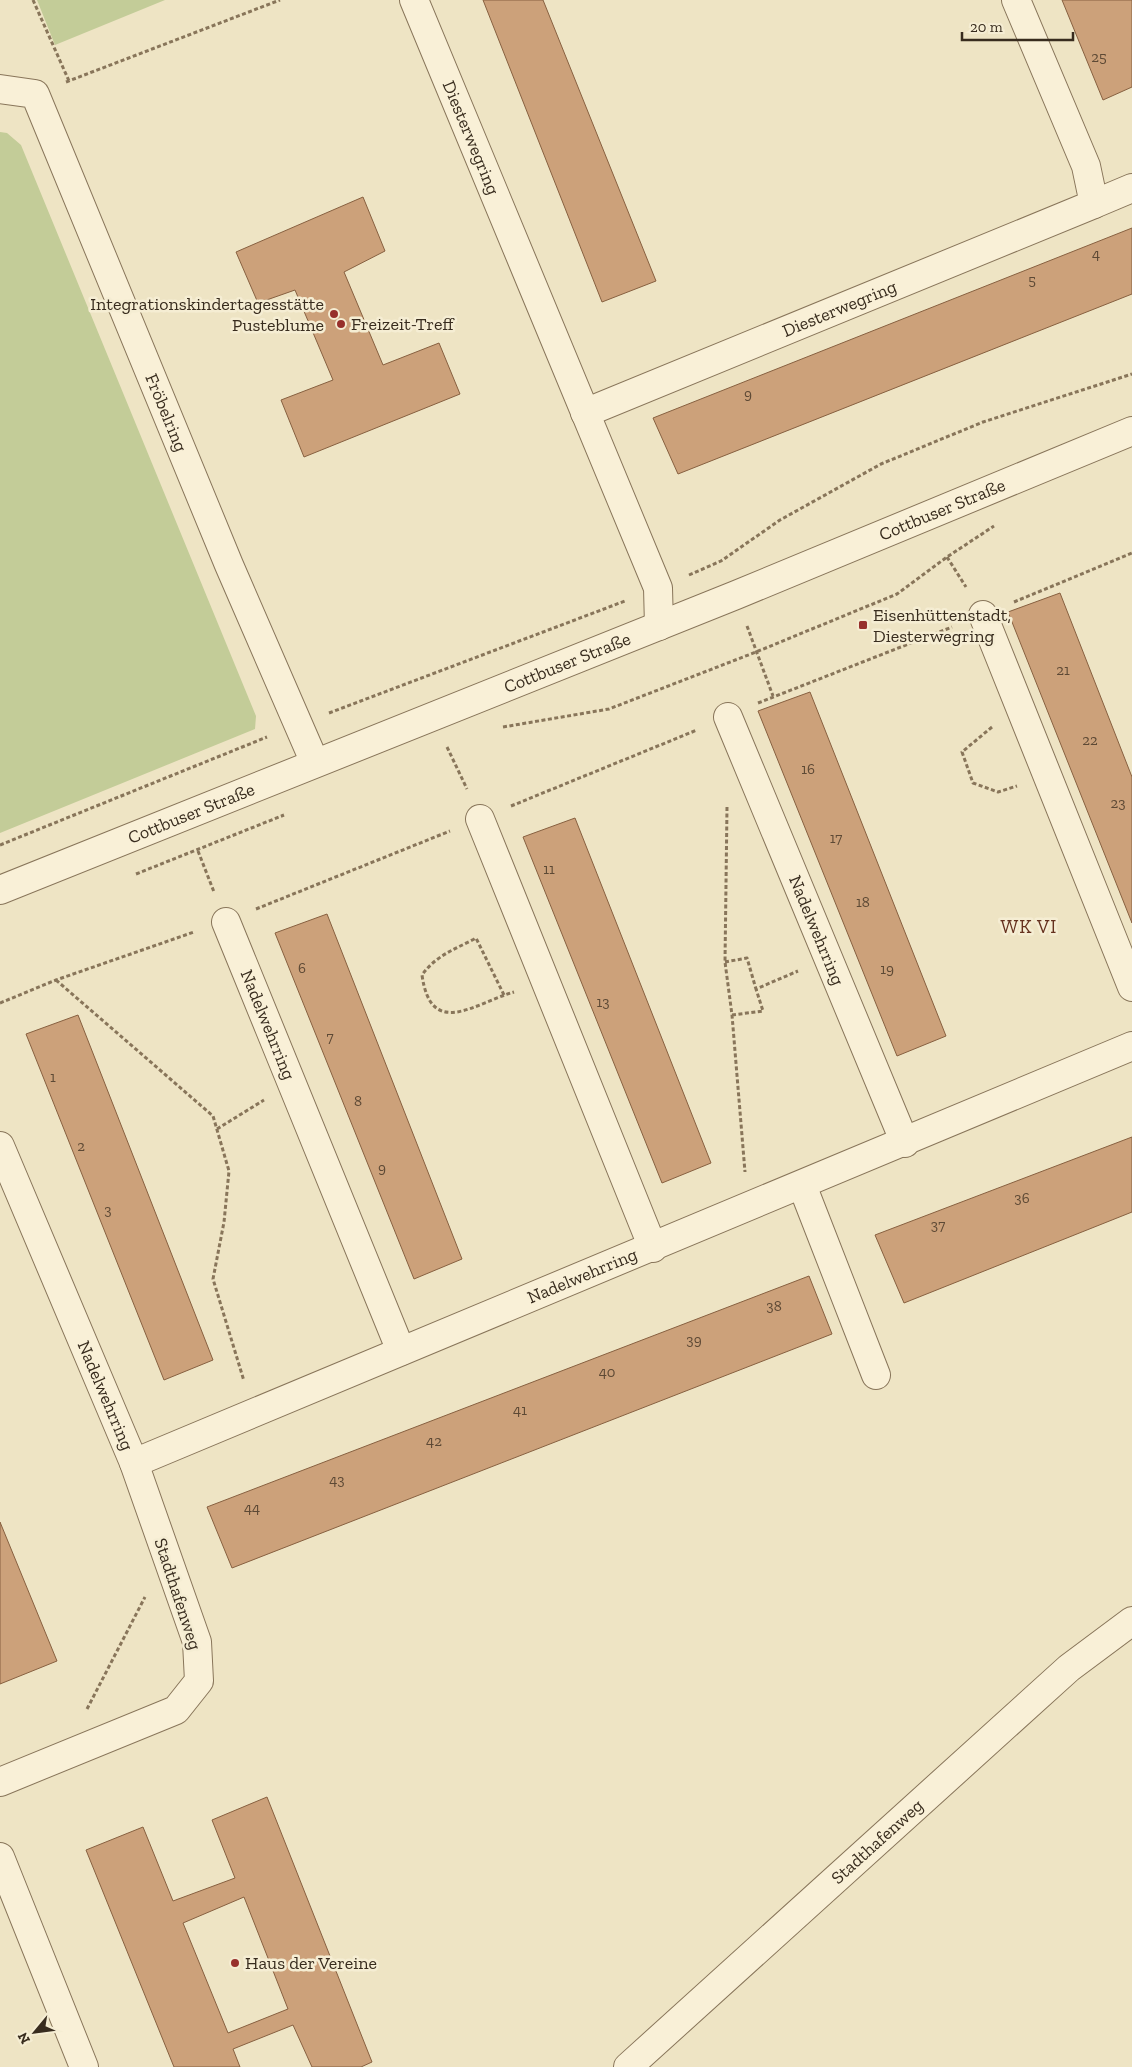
<svg xmlns="http://www.w3.org/2000/svg" width="1132" height="2067" font-family="'Zilla Slab',serif">
  <style>
    .green { fill: #c3cc98 }
    .building { fill: #cca17a; stroke: #876040; fill-rule: evenodd }
    .lines { fill: none; stroke-linecap: round; stroke-linejoin: round }
    .minor-casing { stroke: #88755a; stroke-width: 30 }
    .path { stroke: #88755a; stroke-width: 3; stroke-dasharray: 4 2.5; stroke-linecap: butt }
    .minor { stroke: #f9f0d7; stroke-width: 28 }
    .poi-dot { fill: #97302b; stroke: #f5edd3; stroke-width: 2 }
    .labels { text-anchor: middle; stroke-width: 5; stroke-linejoin: round; paint-order: stroke }
    .number-label { font-size: 15px; fill: #5d4935 }
    .street-label { font-size: 18px; fill: #382c1e; stroke: #f5edd3 }
    .poi-label { font-size: 18px; fill: #382c1e; stroke: #f5edd3; text-anchor: start }
    .neighbourhood-label { font-size: 19px; letter-spacing: 1px; fill: #65311e; stroke: #f5edd3 }
  </style>
  <rect width="100%" height="100%" fill="#eee4c4"/>
  <!-- green -->
  <path class="green" d="M 37,0 L 165,0 L 55,45 Z
    M 0,132 L 7,133 L 21,145 L 256,716 L 255,729 L 0,833 Z"/>
  <!-- building -->
  <path class="building" d="M 483,0 L 543,0 L 656,281 L 602,302 Z
    M 1062,0 L 1132,0 L 1132,87 L 1103,100 Z
    M 363,197 L 385,251 L 344,272 L 383,365 L 439,343 L 460,394 L 304,457 L 281,400 L 333,380 L 295,290 L 258,303 L 236,252 Z
    M 1132,228 L 1132,294 L 678,474 L 653,418 Z
    M 1060,593 L 1132,777 L 1132,923 L 1008,612 Z
    M 810,692 L 946,1036 L 897,1056 L 758,711 Z
    M 575,818 L 711,1163 L 662,1183 L 523,837 Z
    M 327,914 L 462,1259 L 414,1279 L 275,933 Z
    M 78,1015 L 213,1360 L 164,1380 L 26,1034 Z
    M 1132,1137 L 1132,1212 L 904,1303 L 875,1235 Z
    M 809,1276 L 832,1334 L 232,1568 L 207,1507 Z
    M 0,1522 L 57,1661 L 0,1684 Z
    M 267,1797 L 372,2062 L 361,2067 L 312,2067 L 293,2025 L 233,2049 L 240,2067 L 174,2067 L 86,1850 L 143,1827 L 173,1901 L 235,1878 L 212,1820 ZM 244,1897 L 288,2009 L 228,2033 L 183,1923 Z"/>
  <g class="lines">
    <!-- minor casing -->
    <g class="minor-casing">
      <g id="minor">
        <path id="s1" d="M 414,0 L 658,588 L 659,626"/>
        <path id="s2" d="M 0,89 L 35,94 L 229,565 L 315,763"/>
        <path d="M 1094,204 L 1132,188"/>
        <path id="s3" d="M 585,413 L 1094,204 L 1086,166 L 1016,0"/>
        <path d="M 983,615 L 1132,987"/>
        <path id="s4" d="M 728,717 L 905,1143"/>
        <path d="M 480,819 L 653,1248"/>
        <path id="s5" d="M 0,890 L 736,595 L 1132,431"/>
        <path id="s6" d="M 226,922 L 401,1351"/>
        <path id="s7" d="M 0,1146 L 134,1463 L 1132,1046"/>
        <path d="M 802,1185 L 876,1375"/>
        <path d="M 0,1782 L 176,1710 L 199,1681 L 197,1642 L 134,1463"/>
        <path d="M 0,1857 L 84,2067"/>
        <path id="s8" d="M 628,2067 L 1069,1668 L 1132,1621"/>
      </g>
    </g>
    <!-- path -->
    <path class="path" d="M 33,0 L 69,81
      M 66,82 L 280,0
      M 947,557 L 966,587
      M 689,575 L 721,561 L 780,520 L 881,464 L 983,422 L 1132,374
      M 1014,602 L 1132,553
      M 747,626 L 773,696
      M 758,703 L 952,627
      M 329,713 L 625,601
      M 503,727 L 609,709 L 756,652 L 897,594 L 947,557 L 994,526
      M 992,727 L 962,752 L 973,783 L 998,792 L 1017,786
      M 447,747 L 467,789
      M 511,806 L 697,730
      M 727,807 L 725,962 L 732,1015 L 745,1172
      M 0,845 L 267,737
      M 198,851 L 214,892
      M 136,874 L 284,815
      M 256,909 L 450,831
      M 725,962 L 747,958 L 756,989
      M 56,980 L 213,1116 L 229,1171 L 224,1222 L 213,1279 L 244,1381
      M 504,995 L 476,938 C 456,949 436,955 422,975 C 431,1040 475,1003 514,992
      M 0,1003 L 56,980 L 194,932
      M 732,1015 L 763,1011 L 756,989 L 798,971
      M 217,1129 L 264,1100
      M 87,1709 L 145,1597"/>
    <!-- minor -->
    <use href="#minor" class="minor"/>
  </g>
  <!-- markers -->
  <g class="poi-dot">
    <circle cx="334" cy="314" r="5"/>
    <circle cx="341" cy="324" r="5"/>
    <rect x="858" y="620" width="10" height="10" rx="2.5"/>
    <circle cx="235" cy="1963" r="5"/>
  </g>
  <g class="labels">
    <!-- number labels -->
    <g class="number-label">
      <text x="1099" y="62">25</text>
      <text x="1096" y="259">4</text>
      <text x="1032" y="285">5</text>
      <text x="748" y="399">9</text>
      <text x="1063" y="675">21</text>
      <text x="1090" y="745">22</text>
      <text x="808" y="774">16</text>
      <text x="1118" y="808">23</text>
      <text x="836" y="843">17</text>
      <text x="549" y="874">11</text>
      <text x="863" y="907">18</text>
      <text x="302" y="973">6</text>
      <text x="887" y="974">19</text>
      <text x="603" y="1007">13</text>
      <text x="330" y="1042">7</text>
      <text x="53" y="1082">1</text>
      <text x="358" y="1106">8</text>
      <text x="81" y="1151">2</text>
      <text x="382" y="1173">9</text>
      <text x="1022" y="1203">36</text>
      <text x="108" y="1215">3</text>
      <text x="938" y="1230">37</text>
      <text x="774" y="1311">38</text>
      <text x="694" y="1345">39</text>
      <text x="607" y="1377">40</text>
      <text x="520" y="1415">41</text>
      <text x="434" y="1446">42</text>
      <text x="337" y="1485">43</text>
      <text x="252" y="1513">44</text>
    </g>
    <!-- street labels -->
    <g class="street-label">
      <text dy="6" stroke="none"><textPath href="#s1" startOffset="149">Diesterwegring</textPath></text>
      <text dy="6" stroke="none"><textPath href="#s3" startOffset="275">Diesterwegring</textPath></text>
      <text dy="6" stroke="none"><textPath href="#s2" startOffset="380">Fröbelring</textPath></text>
      <text dy="6" stroke="none"><textPath href="#s5" startOffset="1016">Cottbuser Straße</textPath></text>
      <text dy="6" stroke="none"><textPath href="#s5" startOffset="611">Cottbuser Straße</textPath></text>
      <text dy="6" stroke="none"><textPath href="#s5" startOffset="206">Cottbuser Straße</textPath></text>
      <text dy="6" stroke="none"><textPath href="#s4" startOffset="231">Nadelwehrring</textPath></text>
      <text dy="6" stroke="none"><textPath href="#s6" startOffset="111">Nadelwehrring</textPath></text>
      <text dy="6" stroke="none"><textPath href="#s7" startOffset="830">Nadelwehrring</textPath></text>
      <text dy="6" stroke="none"><textPath href="#s7" startOffset="271">Nadelwehrring</textPath></text>
      <text transform="translate(178 1594) rotate(72)" y="6">Stadthafenweg</text>
      <text dy="6" stroke="none"><textPath href="#s8" startOffset="336">Stadthafenweg</textPath></text>
    </g>
    <!-- poi labels -->
    <g class="poi-label">
      <text x="324" y="310" text-anchor="end">Integrationskindertagesstätte<tspan x="324" dy="21">Pusteblume</tspan></text>
      <text x="351" y="330">Freizeit-Treff</text>
      <text x="873" y="621">Eisenhüttenstadt,<tspan x="873" dy="21">Diesterwegring</tspan></text>
      <text x="245" y="1969">Haus der Vereine</text>
    </g>
    <!-- neighbourhood labels -->
    <g class="neighbourhood-label">
      <text x="1029" y="933">WK VI</text>
    </g>
  </g>
  <!-- north arrow -->
  <g transform="translate(35 2032) rotate(241)" stroke="#f5edd3" stroke-width="4" paint-order="stroke">
  <path d="M0-4L9 19L0 12L-9 19Z" fill="#382c1e"/>
  <text y="-8" font-size="14" font-weight="bold" text-anchor="middle" fill="#382c1e">N</text>
  </g>
  <!-- scale -->
  <path d="M962 32v8h111v-8" fill="none" stroke="#382c1e" stroke-width="2.5"/>
  <text x="970" y="32" font-size="15" fill="#382c1e" stroke="#f5edd3" stroke-width="4" paint-order="stroke">20 m</text>
</svg>
